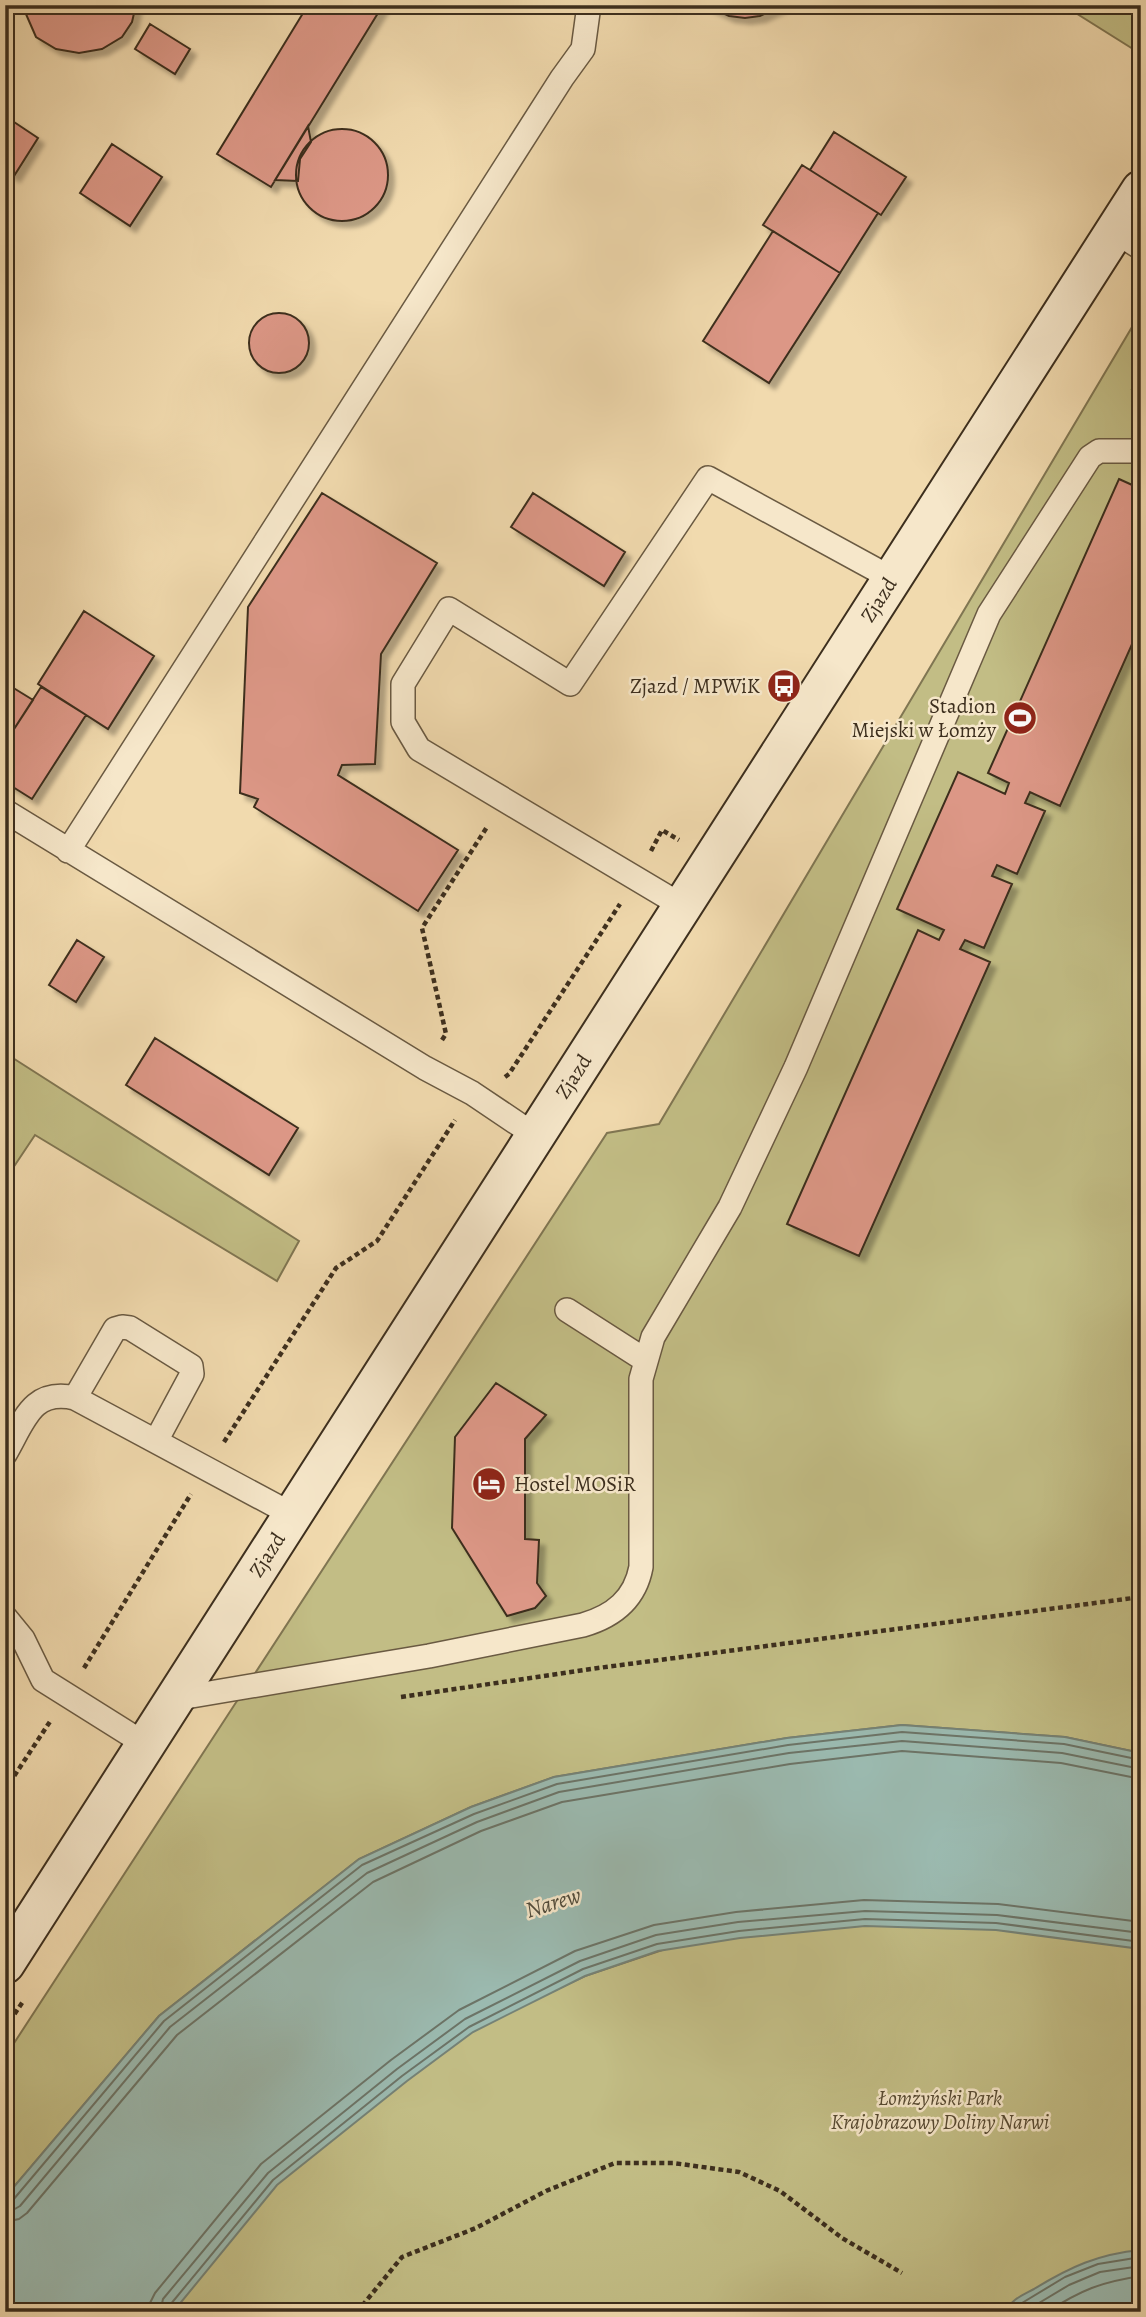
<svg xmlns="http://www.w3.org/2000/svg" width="1146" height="2317" font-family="Alegreya,serif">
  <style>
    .green { fill: #c2bd85; stroke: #807652; stroke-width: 2 }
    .water { fill: #9bbab0; stroke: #758276; stroke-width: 2 }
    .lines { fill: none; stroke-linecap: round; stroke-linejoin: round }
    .shore { stroke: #6c7467; stroke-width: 2 }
    .building { fill: #dc9786; stroke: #3d2f1e; stroke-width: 2; filter: url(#shadow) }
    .service-casing { stroke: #6a5a42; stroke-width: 26 }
    .secondary-casing { stroke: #3d2f1e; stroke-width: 42 }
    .path { stroke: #3d2f1e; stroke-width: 4.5; stroke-dasharray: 5 3.5; stroke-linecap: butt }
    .service { stroke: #f6e7ca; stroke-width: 23 }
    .secondary { stroke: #f6e7ca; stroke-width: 38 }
    .labels { text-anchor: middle; stroke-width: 5; stroke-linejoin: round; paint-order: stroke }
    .street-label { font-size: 21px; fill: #3d2f1e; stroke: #f6e7ca }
    .poi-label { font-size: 21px; fill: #3d2f1e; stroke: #f6e7ca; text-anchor: end }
    .park-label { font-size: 21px; font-style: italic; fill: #584b33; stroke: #f6e7ca }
    .water-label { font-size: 23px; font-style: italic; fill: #504b3b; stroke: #f6e7ca }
  </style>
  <defs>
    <filter id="shadow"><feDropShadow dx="6" dy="6" stdDeviation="2" flood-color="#0004"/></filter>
  </defs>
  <rect width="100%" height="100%" fill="#f1daae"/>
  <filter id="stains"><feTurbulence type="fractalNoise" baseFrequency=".00286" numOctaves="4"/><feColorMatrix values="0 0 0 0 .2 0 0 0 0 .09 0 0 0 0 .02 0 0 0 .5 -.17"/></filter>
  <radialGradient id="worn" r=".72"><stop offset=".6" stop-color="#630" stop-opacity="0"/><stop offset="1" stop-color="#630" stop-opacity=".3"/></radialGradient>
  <!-- green -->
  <path class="green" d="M 1063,5 L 1141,5 L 1141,54 Z
    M 1141,312 L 1141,1753 L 1065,1737 L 902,1725 L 787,1738 L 554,1777 L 471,1807 L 359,1859 L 159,2016 L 12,2189 L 5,2200 L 5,2057 L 607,1133 L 659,1124 Z
    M 5,1053 L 299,1241 L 277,1281 L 35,1135 L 5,1180 Z
    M 953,1907 L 1141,1932 L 1141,2312 L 116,2312 L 473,2021 L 547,1994 L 585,1976 L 716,1932 Z"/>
  <!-- water -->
  <path class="water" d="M 902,1725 L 1065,1737 L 1141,1753 L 1141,1949 L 996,1930 L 865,1926 L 740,1938 L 658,1951 L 585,1976 L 473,2032 L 407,2081 L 277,2185 L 173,2312 L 5,2312 L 5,2200 L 12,2189 L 159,2016 L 359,1859 L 471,1807 L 554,1777 L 787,1738 Z
    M 1141,2250 L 1141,2312 L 1005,2312 C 1012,2299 1021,2296 1034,2289 C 1070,2267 1098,2254 1141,2250 Z"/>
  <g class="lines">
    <!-- shore -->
    <path class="shore" d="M 5,2202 L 13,2200 L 164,2021 L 362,1865 L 474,1814 L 557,1784 L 788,1745 L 902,1732 L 1064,1744 L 1141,1760
      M 5,2211 L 13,2210 L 20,2206 L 170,2027 L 367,1873 L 477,1822 L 559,1792 L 789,1753 L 902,1741 L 1062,1753 L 1141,1769
      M 5,2222 L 19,2219 L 27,2213 L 177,2035 L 373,1882 L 481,1831 L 562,1802 L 790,1764 L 902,1751 L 1061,1763 L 1141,1779
      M 149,2312 L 150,2303 L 155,2293 L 261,2164 L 391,2060 L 459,2010 L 575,1951 L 654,1925 L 736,1912 L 864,1900 L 998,1904 L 1141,1922
      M 160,2312 L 163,2299 L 268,2173 L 397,2069 L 465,2019 L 580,1961 L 656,1935 L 738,1922 L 865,1911 L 997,1915 L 1141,1933
      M 169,2312 L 170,2305 L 273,2180 L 402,2076 L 469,2027 L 583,1969 L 657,1944 L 739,1931 L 865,1919 L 996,1923 L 1141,1942
      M 1013,2312 L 1017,2306 L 1065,2277 L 1098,2264 L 1141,2257
      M 1024,2312 L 1069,2285 L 1100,2272 L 1141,2266
      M 1047,2312 C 1081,2290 1101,2282 1141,2276"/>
  </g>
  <!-- building -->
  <path class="building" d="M 22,5 L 136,5 L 132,22 L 122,37 L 102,49 L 79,53 L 56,49 L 36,37 Z
    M 308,5 L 383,5 L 271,187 L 217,154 Z
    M 706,5 L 783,5 L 760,16 L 745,18 L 729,16 Z
    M 150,24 L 190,49 L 175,74 L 135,49 Z
    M 11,120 L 38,138 L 14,176 L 5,170 L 5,129 Z
    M 308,126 L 311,142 L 300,159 L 298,181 L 275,180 Z
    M296 175a46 46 0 1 1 92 0a46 46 0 1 1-92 0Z
    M 834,132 L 906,177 L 881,215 L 810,170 Z
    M 112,144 L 162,177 L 130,226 L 80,193 Z
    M 802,165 L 878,213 L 840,273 L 763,225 Z
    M 773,231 L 840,273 L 769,383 L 703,341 Z
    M249 343a30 30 0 1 1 60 0a30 30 0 1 1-60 0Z
    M 1141,357 L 1141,391 L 1132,389 Z
    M 1119,479 L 1141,489 L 1141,624 L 1060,806 L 1030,792 L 1025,803 L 1045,811 L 1017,874 L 997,865 L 992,876 L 1012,884 L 984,948 L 965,940 L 960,949 L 990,962 L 859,1256 L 787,1224 L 918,930 L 939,940 L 944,930 L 897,909 L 958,772 L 1005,794 L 1009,783 L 988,773 Z
    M 322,493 L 437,563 L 381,654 L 375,764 L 342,765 L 338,775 L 458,850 L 418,911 L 254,807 L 258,799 L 240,793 L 248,607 Z
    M 533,493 L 625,552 L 604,586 L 511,527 Z
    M 84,611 L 154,656 L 108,729 L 38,684 Z
    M 7,684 L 33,700 L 5,743 L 5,686 Z
    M 41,687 L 86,715 L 32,799 L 5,782 L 5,743 Z
    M 77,940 L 104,957 L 76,1002 L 49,985 Z
    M 155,1038 L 298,1128 L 269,1175 L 126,1085 Z
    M 496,1383 L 546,1415 L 525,1439 L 525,1539 L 539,1540 L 537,1583 L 546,1596 L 535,1608 L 507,1616 L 452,1528 L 455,1437 Z"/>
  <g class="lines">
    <!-- service casing -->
    <g class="service-casing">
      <path id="service" d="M 1114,231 L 1141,248
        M 5,811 L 425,1068 L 472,1093 L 536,1136
        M 68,851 L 562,78 L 583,49 L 589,5
        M 684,907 L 419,749 L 403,722 L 403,684 L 449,609 L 570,684 L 708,478 L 893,579
        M 567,1310 L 645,1360
        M 75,1398 L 115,1329 L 122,1327 L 130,1328 L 191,1366 L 192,1374 L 156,1441
        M 5,1454 C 24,1422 31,1388 75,1398 L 293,1515
        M 5,1617 L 23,1639 L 43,1680 L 145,1744
        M 174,1699 L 429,1656 L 583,1625 C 614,1616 635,1599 641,1567 L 641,1379 L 653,1337 L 730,1207 L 796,1067 L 989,614 L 1090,457 L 1099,451 L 1141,451"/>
    </g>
    <!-- secondary casing -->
    <g class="secondary-casing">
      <g id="secondary">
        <path id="s1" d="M 5,1964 L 1141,190"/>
      </g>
    </g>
    <!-- path -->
    <path class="path" d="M 651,851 L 662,830 L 679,840
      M 442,1040 L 446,1034 L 422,928 L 487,827
      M 505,1077 L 509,1074 L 620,904
      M 224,1442 L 336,1268 L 377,1241 L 455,1120
      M 84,1668 L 191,1494
      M 401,1697 L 598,1668 L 1141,1597
      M 5,1790 L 51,1720
      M 5,2028 L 24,2000
      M 357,2312 L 402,2257 L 476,2228 L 546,2191 L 615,2163 L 673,2163 L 739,2172 L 780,2191 L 842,2238 L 902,2273"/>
    <!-- service -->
    <use href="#service" class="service"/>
    <!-- secondary -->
    <use href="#secondary" class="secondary"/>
  </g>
  <!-- icons -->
  <defs>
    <g id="bus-disc" transform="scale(1.75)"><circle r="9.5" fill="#8f2418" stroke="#f6e7ca"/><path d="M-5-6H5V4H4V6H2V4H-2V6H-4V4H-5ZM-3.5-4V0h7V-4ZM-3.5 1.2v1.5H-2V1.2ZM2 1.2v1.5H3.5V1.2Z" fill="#fff"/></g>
    <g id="stadium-disc" transform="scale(1.75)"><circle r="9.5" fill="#8f2418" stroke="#f6e7ca"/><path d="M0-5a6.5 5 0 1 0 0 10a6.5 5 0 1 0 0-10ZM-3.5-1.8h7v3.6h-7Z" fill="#fff"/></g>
    <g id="hotel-disc" transform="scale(1.75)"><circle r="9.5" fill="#8f2418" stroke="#f6e7ca"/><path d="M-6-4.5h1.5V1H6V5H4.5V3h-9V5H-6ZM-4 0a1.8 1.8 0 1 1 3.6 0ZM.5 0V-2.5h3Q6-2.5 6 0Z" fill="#fff"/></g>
  </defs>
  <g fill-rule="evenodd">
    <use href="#bus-disc" x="784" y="686"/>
    <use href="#stadium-disc" x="1020" y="718"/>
    <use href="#hotel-disc" x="489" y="1484"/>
  </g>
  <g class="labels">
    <!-- street labels -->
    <g class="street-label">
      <text dy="7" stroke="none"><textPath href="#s1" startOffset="1620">Zjazd</textPath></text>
      <text dy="7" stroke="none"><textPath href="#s1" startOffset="1054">Zjazd</textPath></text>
      <text dy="7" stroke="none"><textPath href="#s1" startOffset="486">Zjazd</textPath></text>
    </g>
    <!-- poi labels -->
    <g class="poi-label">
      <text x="760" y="693">Zjazd / MPWiK</text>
      <text x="996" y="713">Stadion<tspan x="996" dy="24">Miejski w Łomży</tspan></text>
      <text x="514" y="1491" text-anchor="start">Hostel MOSiR</text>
    </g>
    <!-- park labels -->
    <g class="park-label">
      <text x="940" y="2105">Łomżyński Park<tspan x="940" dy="24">Krajobrazowy Doliny Narwi</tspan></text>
    </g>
    <!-- water labels -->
    <g class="water-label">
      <text transform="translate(553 1902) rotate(-17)" y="8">Narew</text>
    </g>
  </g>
  <!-- margin -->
  <rect width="1146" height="2317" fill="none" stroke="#f1daae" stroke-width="28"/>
  <rect x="7" y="7" width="1132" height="2303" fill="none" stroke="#3d2f1e" stroke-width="3.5"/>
  <rect x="14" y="14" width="1118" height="2289" fill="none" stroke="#3d2f1e" stroke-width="2"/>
  <rect width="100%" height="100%" filter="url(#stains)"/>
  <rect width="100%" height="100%" fill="url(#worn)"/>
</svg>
